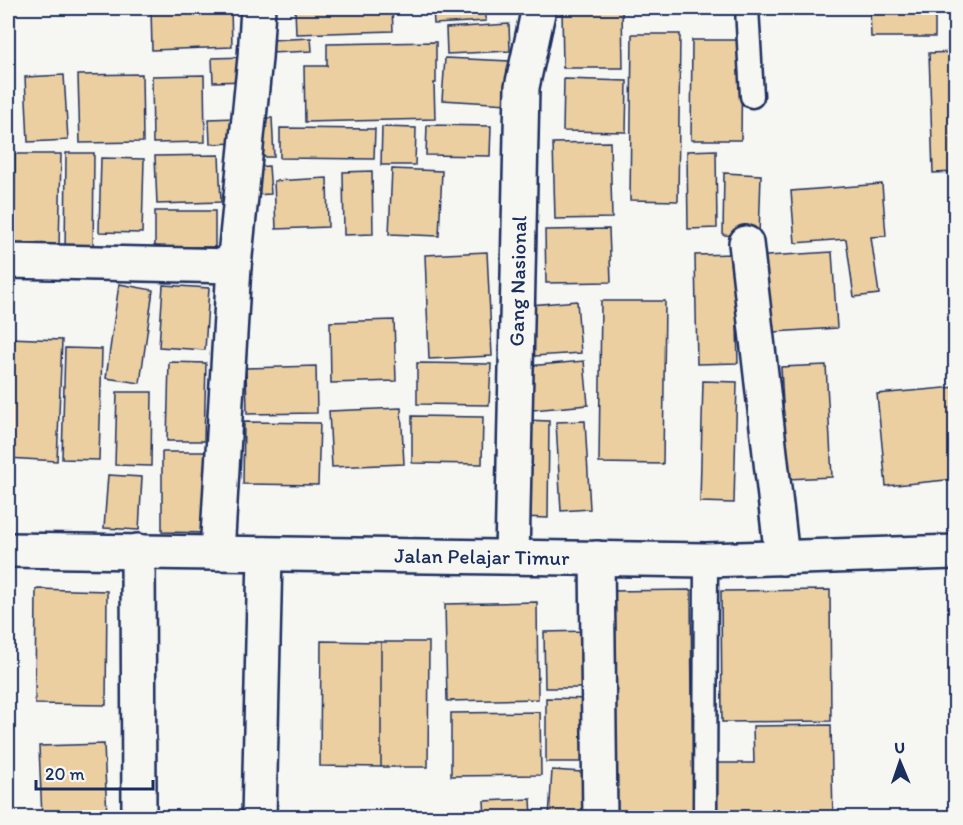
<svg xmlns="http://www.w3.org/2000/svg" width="963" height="825" font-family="Itim,sans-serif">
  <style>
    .building { fill: #eccfa0; stroke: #1b2f5e; stroke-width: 1.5 }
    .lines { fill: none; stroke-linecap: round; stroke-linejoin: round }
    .service-casing { stroke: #1b2f5e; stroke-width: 27 }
    .minor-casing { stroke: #1b2f5e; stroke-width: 38 }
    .tertiary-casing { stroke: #1b2f5e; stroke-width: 38 }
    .service { stroke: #f6f6f2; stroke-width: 22 }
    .minor { stroke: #f6f6f2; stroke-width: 33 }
    .tertiary { stroke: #f6f6f2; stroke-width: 33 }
    .labels { text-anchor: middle; stroke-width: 4.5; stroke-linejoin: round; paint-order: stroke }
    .street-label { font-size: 21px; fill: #1b2f5e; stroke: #f6f6f2 }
  </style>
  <rect width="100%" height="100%" fill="#f6f6f2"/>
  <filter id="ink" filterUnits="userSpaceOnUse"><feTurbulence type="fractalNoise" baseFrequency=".0167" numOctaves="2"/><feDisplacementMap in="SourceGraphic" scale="12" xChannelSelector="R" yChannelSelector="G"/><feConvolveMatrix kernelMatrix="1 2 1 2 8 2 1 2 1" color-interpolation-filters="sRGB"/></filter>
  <g filter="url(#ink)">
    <!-- building -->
    <path class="building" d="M 151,8 L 231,8 L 232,47 L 152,50 Z
      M 295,8 L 392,8 L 393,31 L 296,34 Z
      M 433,8 L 486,8 L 486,21 L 434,24 Z
      M 562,8 L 622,8 L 623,68 L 563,68 Z
      M 870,8 L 935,8 L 935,37 L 871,37 Z
      M 509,24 L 510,51 L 447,54 L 446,28 Z
      M 632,34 L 680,34 L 678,201 L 630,200 Z
      M 311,38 L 312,51 L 270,53 L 270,40 Z
      M 692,40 L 742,40 L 741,140 L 691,140 Z
      M 436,42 L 436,83 L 434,83 L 435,119 L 305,122 L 304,66 L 327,66 L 327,44 Z
      M 956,52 L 956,172 L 933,173 L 929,53 Z
      M 247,57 L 247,81 L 213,82 L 212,58 Z
      M 445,58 L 510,61 L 508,104 L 442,100 Z
      M 142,74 L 143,142 L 80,143 L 78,75 Z
      M 64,75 L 68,140 L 28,142 L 25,77 Z
      M 204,75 L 205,142 L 153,143 L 152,76 Z
      M 564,79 L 627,81 L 626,132 L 563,131 Z
      M 236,118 L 237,143 L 210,144 L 209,119 Z
      M 257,118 L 272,118 L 274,157 L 258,157 Z
      M 427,125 L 491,126 L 490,156 L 426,155 Z
      M 382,127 L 416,128 L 415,165 L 381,165 Z
      M 280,128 L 375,129 L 374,159 L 280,158 Z
      M 610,142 L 612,218 L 555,219 L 553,143 Z
      M 716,150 L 717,228 L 688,229 L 687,151 Z
      M 66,153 L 94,153 L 93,257 L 65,257 Z
      M 15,154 L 61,154 L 59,248 L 14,248 Z
      M 219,155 L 221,202 L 157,204 L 155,156 Z
      M 101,158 L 144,159 L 142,233 L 99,232 Z
      M 269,166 L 271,194 L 253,195 L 252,167 Z
      M 392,169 L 442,171 L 439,236 L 389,234 Z
      M 372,171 L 373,234 L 344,235 L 343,172 Z
      M 724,173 L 761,175 L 759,236 L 723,235 Z
      M 327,178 L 328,227 L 276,229 L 274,181 Z
      M 882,184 L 886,236 L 871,237 L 879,294 L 854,297 L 846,239 L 795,243 L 791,191 Z
      M 155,211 L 215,211 L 215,247 L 155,247 Z
      M 609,229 L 611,282 L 546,283 L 545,230 Z
      M 487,252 L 492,356 L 429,359 L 425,255 Z
      M 832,252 L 837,328 L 758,333 L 753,257 Z
      M 735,254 L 738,363 L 697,364 L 695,255 Z
      M 119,284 L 153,290 L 140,383 L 106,378 Z
      M 163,285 L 209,288 L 205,350 L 159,347 Z
      M 577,301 L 581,353 L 534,356 L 530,305 Z
      M 601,301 L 665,301 L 663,464 L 599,463 Z
      M 394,320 L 396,381 L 331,383 L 330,322 Z
      M 8,338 L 62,340 L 57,461 L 8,458 Z
      M 65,348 L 102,349 L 99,460 L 62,459 Z
      M 584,361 L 588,405 L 532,410 L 528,366 Z
      M 169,362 L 206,363 L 204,441 L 167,441 Z
      M 417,363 L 491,364 L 489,405 L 417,404 Z
      M 826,365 L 832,477 L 787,479 L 781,367 Z
      M 316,366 L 317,413 L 247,414 L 246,368 Z
      M 703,381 L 737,382 L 734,503 L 700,502 Z
      M 956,387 L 956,479 L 886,486 L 877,394 Z
      M 117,392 L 152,392 L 151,466 L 115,465 Z
      M 401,408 L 404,464 L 332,467 L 329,411 Z
      M 412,416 L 483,417 L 482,464 L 412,463 Z
      M 523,420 L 549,421 L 548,518 L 521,517 Z
      M 585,421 L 590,509 L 561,511 L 556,422 Z
      M 244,422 L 320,423 L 318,485 L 243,484 Z
      M 162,452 L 209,452 L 209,533 L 162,532 Z
      M 108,475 L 142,477 L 139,530 L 104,528 Z
      M 36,589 L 107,591 L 106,705 L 35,704 Z
      M 691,590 L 693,818 L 612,818 L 610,591 Z
      M 830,590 L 831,721 L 722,722 L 721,591 Z
      M 537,602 L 538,699 L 447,701 L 445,604 Z
      M 589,631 L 589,688 L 545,688 L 544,632 Z
      M 321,641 L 381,642 L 381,767 L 320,766 Z
      M 381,642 L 429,642 L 428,767 L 381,767 Z
      M 546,698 L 594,699 L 594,762 L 546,762 Z
      M 540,712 L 541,775 L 451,776 L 451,713 Z
      M 831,725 L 833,818 L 717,818 L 716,763 L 754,763 L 753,726 Z
      M 104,744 L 107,818 L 42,818 L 39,746 Z
      M 552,770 L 597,773 L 594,818 L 549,818 Z
      M 531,799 L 532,818 L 485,818 L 484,801 Z"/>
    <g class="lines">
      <!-- service casing -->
      <g class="service-casing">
        <path id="service" d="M 747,8 L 752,96
          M 705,818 L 706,560"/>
      </g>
      <!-- minor casing -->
      <g class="minor-casing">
        <g id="minor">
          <path d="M 746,243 L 782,558"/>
          <path d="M 8,261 L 234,266"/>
          <path d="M 138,551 L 139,818"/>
          <path d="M 217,553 L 234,266 L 255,58 L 258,8"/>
          <path id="s1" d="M 512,557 L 522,87 L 539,8"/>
          <path d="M 597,558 L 600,818"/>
          <path d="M 259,818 L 265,554"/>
        </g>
      </g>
      <!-- tertiary casing -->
      <g class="tertiary-casing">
        <g id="tertiary">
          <path id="s2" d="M 8,550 L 706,560 L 956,552"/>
        </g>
      </g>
      <!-- service -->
      <use href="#service" class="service"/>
      <!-- minor -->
      <use href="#minor" class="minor"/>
      <!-- tertiary -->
      <use href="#tertiary" class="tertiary"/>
    </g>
  </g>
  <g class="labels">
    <!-- street labels -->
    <g class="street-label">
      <text dy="7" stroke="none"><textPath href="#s1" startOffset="276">Gang Nasional</textPath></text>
      <text dy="7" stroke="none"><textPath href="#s2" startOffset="474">Jalan Pelajar Timur</textPath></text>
    </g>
  </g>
  <!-- margin -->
  <rect width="963" height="825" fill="none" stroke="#f6f6f2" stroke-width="30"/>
  <rect x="15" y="15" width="933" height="795" fill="none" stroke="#1b2f5e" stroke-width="2" filter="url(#ink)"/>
  <!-- north arrow -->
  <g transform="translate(900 762) rotate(358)" stroke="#f6f6f2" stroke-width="4.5" paint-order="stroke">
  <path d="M0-4.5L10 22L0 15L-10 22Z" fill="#1b2f5e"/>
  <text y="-9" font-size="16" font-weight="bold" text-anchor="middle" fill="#1b2f5e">U</text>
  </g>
  <!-- scale -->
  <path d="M36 780v9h117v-9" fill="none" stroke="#1b2f5e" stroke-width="3"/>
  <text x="45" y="780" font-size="18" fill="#1b2f5e" stroke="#f6f6f2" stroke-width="4.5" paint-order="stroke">20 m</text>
</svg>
